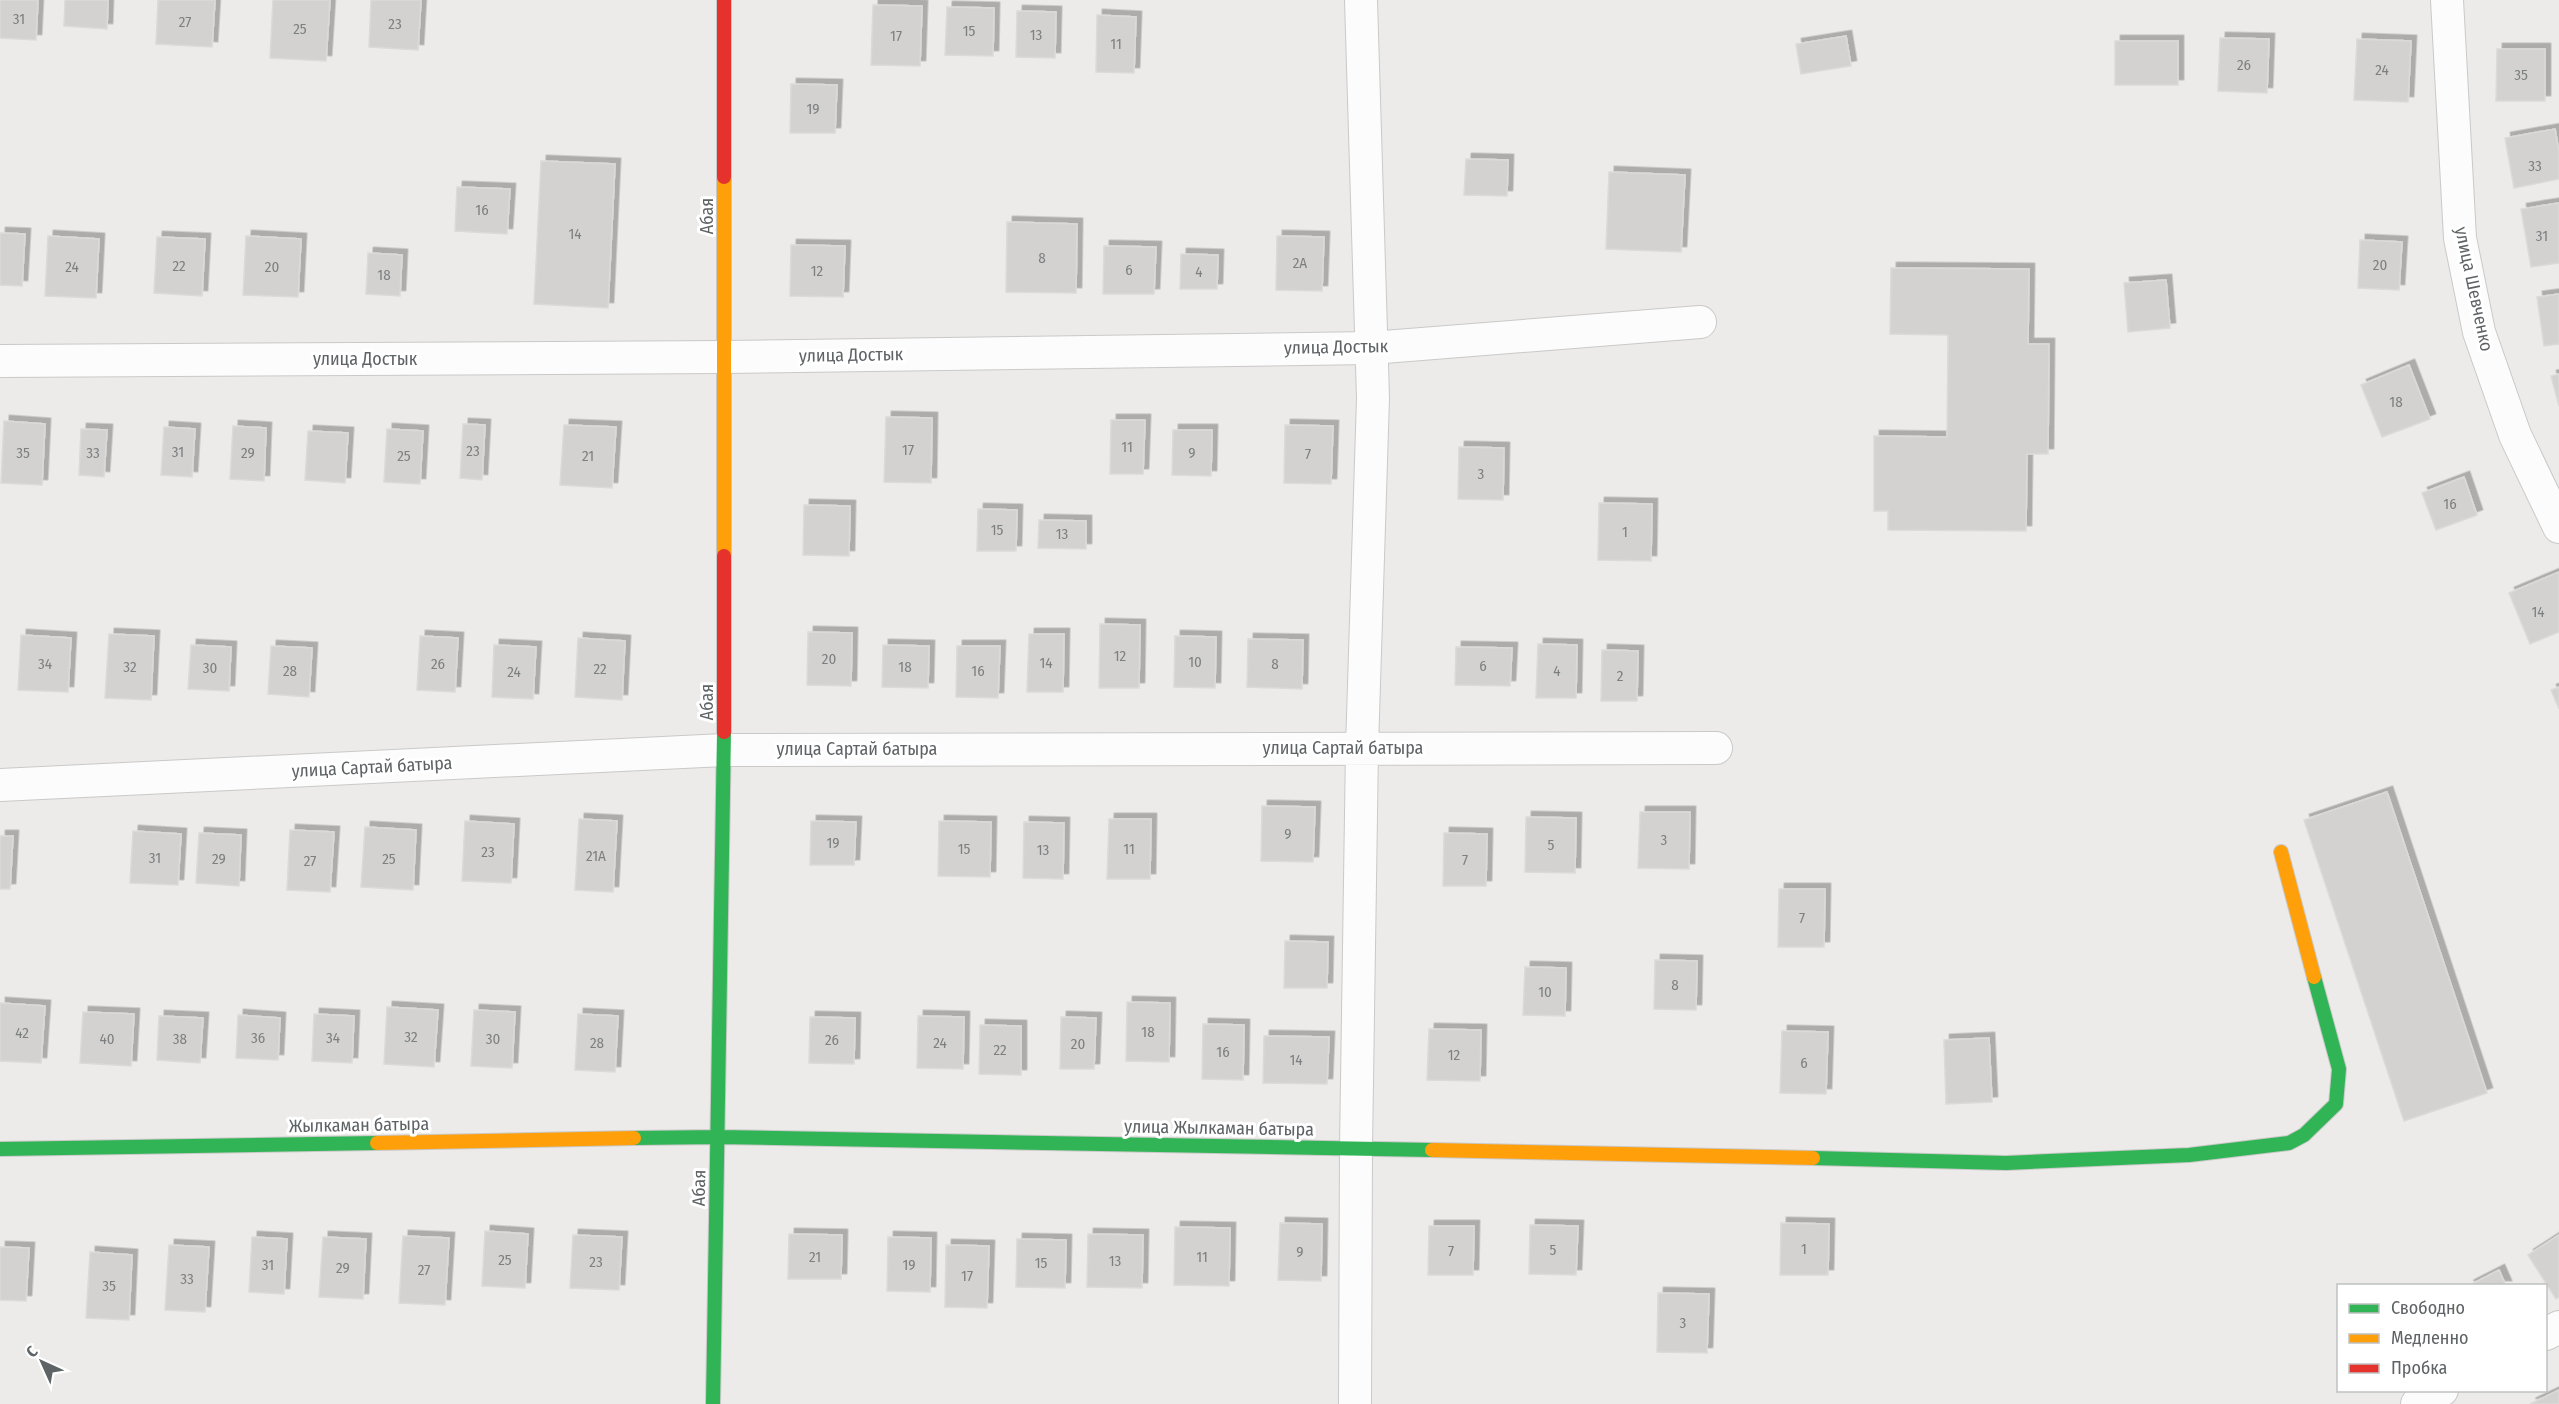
<svg xmlns="http://www.w3.org/2000/svg" width="2559" height="1404" font-family="'Fira Sans Condensed',sans-serif">
  <style>
    .building { fill: #d4d2d1; stroke: #dcdad8; stroke-width: 1.5; filter: url(#shadow) }
    .lines { fill: none; stroke-linecap: round; stroke-linejoin: round }
    .street-casing { stroke: #cac9c8; stroke-width: 34 }
    .fast-casing { stroke: #c9c9c8; stroke-width: 16 }
    .slow-casing { stroke: #c9c9c8; stroke-width: 16 }
    .jam-casing { stroke: #c9c9c8; stroke-width: 16 }
    .street { stroke: #fcfcfc; stroke-width: 32 }
    .fast { stroke: #30b455; stroke-width: 14 }
    .slow { stroke: #ff9f0a; stroke-width: 14 }
    .jam { stroke: #e5322d; stroke-width: 14 }
    .labels { text-anchor: middle; stroke-width: 6; stroke-linejoin: round; paint-order: stroke }
    .number-label { font-size: 15px; fill: #7d8081 }
    .street-label { font-size: 18px; fill: #5e6365; stroke: #fff }
  </style>
  <defs>
    <filter id="shadow"><feDropShadow dx="5.5" dy="-5.5" stdDeviation="0" flood-color="#0004"/></filter>
  </defs>
  <rect width="100%" height="100%" fill="#edebe9"/>
  <!-- building -->
  <path class="building" d="M 0,0 L 38,0 L 36,40 L 0,38 Z
    M 65,0 L 108,0 L 107,29 L 64,26 Z
    M 158,0 L 215,0 L 212,47 L 156,44 Z
    M 273,0 L 330,0 L 326,61 L 270,58 Z
    M 371,0 L 421,0 L 418,50 L 369,47 Z
    M 873,5 L 922,6 L 920,66 L 871,65 Z
    M 947,7 L 994,8 L 993,56 L 945,55 Z
    M 1017,11 L 1056,12 L 1055,58 L 1016,57 Z
    M 1097,15 L 1136,17 L 1134,73 L 1096,72 Z
    M 1846,36 L 1851,66 L 1801,74 L 1796,44 Z
    M 2220,38 L 2269,39 L 2267,93 L 2218,91 Z
    M 2357,39 L 2411,41 L 2408,102 L 2354,100 Z
    M 2115,41 L 2178,41 L 2178,85 L 2115,85 Z
    M 2497,49 L 2545,49 L 2545,101 L 2496,101 Z
    M 791,84 L 837,85 L 835,133 L 790,133 Z
    M 2555,129 L 2559,152 L 2559,179 L 2514,188 L 2505,138 Z
    M 1466,159 L 1508,160 L 1507,196 L 1464,195 Z
    M 541,161 L 615,164 L 608,308 L 534,304 Z
    M 1609,172 L 1685,175 L 1681,252 L 1606,249 Z
    M 457,187 L 510,189 L 507,234 L 455,231 Z
    M 2559,203 L 2559,263 L 2531,267 L 2521,209 Z
    M 1007,222 L 1077,224 L 1076,293 L 1006,292 Z
    M 0,233 L 25,234 L 22,286 L 0,285 Z
    M 48,236 L 99,239 L 96,298 L 45,296 Z
    M 246,236 L 301,239 L 298,297 L 243,295 Z
    M 1277,236 L 1324,237 L 1322,291 L 1276,290 Z
    M 157,237 L 205,239 L 202,296 L 154,293 Z
    M 2360,240 L 2402,242 L 2399,290 L 2358,288 Z
    M 791,245 L 845,246 L 843,297 L 790,296 Z
    M 1104,246 L 1156,247 L 1154,294 L 1103,294 Z
    M 368,253 L 402,255 L 400,296 L 366,294 Z
    M 1181,254 L 1218,255 L 1217,289 L 1180,289 Z
    M 1891,268 L 2029,269 L 2028,344 L 2049,344 L 2048,454 L 2027,454 L 2026,531 L 1888,530 L 1888,511 L 1874,511 L 1874,436 L 1947,437 L 1948,335 L 1890,334 Z
    M 2166,280 L 2170,328 L 2128,332 L 2124,283 Z
    M 2559,294 L 2559,344 L 2544,346 L 2537,297 Z
    M 2409,365 L 2430,419 L 2382,437 L 2361,385 Z
    M 2559,374 L 2559,406 L 2551,376 Z
    M 886,417 L 932,418 L 931,483 L 884,482 Z
    M 1111,420 L 1145,420 L 1143,474 L 1110,474 Z
    M 4,421 L 45,424 L 42,485 L 1,483 Z
    M 463,424 L 485,425 L 482,480 L 460,478 Z
    M 564,425 L 616,427 L 612,488 L 560,485 Z
    M 1285,425 L 1333,426 L 1331,484 L 1284,483 Z
    M 233,426 L 266,428 L 264,481 L 230,479 Z
    M 164,427 L 195,429 L 192,477 L 161,475 Z
    M 81,429 L 107,430 L 104,477 L 79,475 Z
    M 387,429 L 423,431 L 420,484 L 384,482 Z
    M 1173,430 L 1212,430 L 1211,476 L 1172,475 Z
    M 308,431 L 348,433 L 345,483 L 305,480 Z
    M 1459,447 L 1504,448 L 1503,500 L 1458,499 Z
    M 2464,477 L 2477,515 L 2436,530 L 2422,493 Z
    M 1599,503 L 1652,504 L 1651,561 L 1598,560 Z
    M 804,505 L 850,506 L 849,556 L 803,555 Z
    M 978,509 L 1017,510 L 1016,551 L 977,551 Z
    M 1039,520 L 1086,521 L 1086,549 L 1038,548 Z
    M 2559,572 L 2559,632 L 2530,644 L 2509,593 Z
    M 1100,624 L 1140,625 L 1139,688 L 1099,688 Z
    M 808,632 L 852,633 L 851,686 L 807,685 Z
    M 109,634 L 154,636 L 151,700 L 105,698 Z
    M 1029,634 L 1064,634 L 1063,692 L 1027,692 Z
    M 21,635 L 71,638 L 68,692 L 18,690 Z
    M 420,636 L 458,638 L 455,692 L 417,690 Z
    M 1175,636 L 1216,637 L 1215,688 L 1174,687 Z
    M 578,638 L 625,641 L 622,700 L 575,697 Z
    M 1248,639 L 1303,640 L 1302,689 L 1247,687 Z
    M 1538,644 L 1577,645 L 1576,698 L 1536,698 Z
    M 191,645 L 231,647 L 229,691 L 188,689 Z
    M 494,645 L 536,647 L 533,699 L 492,697 Z
    M 883,645 L 929,646 L 928,688 L 882,687 Z
    M 271,646 L 312,648 L 309,697 L 268,694 Z
    M 957,646 L 1000,646 L 998,698 L 956,697 Z
    M 1456,647 L 1512,648 L 1510,686 L 1455,685 Z
    M 1602,650 L 1638,651 L 1637,701 L 1601,701 Z
    M 2559,687 L 2559,709 L 2551,690 Z
    M 2387,792 L 2487,1093 L 2404,1121 L 2304,820 Z
    M 1262,806 L 1315,807 L 1313,862 L 1261,861 Z
    M 1640,812 L 1690,812 L 1689,869 L 1638,868 Z
    M 1526,817 L 1576,818 L 1575,873 L 1525,872 Z
    M 579,819 L 617,821 L 613,892 L 575,890 Z
    M 1109,819 L 1151,819 L 1150,879 L 1107,879 Z
    M 465,821 L 514,824 L 511,883 L 462,881 Z
    M 811,821 L 856,822 L 854,865 L 810,865 Z
    M 939,821 L 991,822 L 990,877 L 938,876 Z
    M 1024,822 L 1064,823 L 1063,879 L 1023,878 Z
    M 365,827 L 416,830 L 413,890 L 361,887 Z
    M 290,830 L 334,832 L 330,892 L 287,890 Z
    M 133,831 L 181,834 L 178,885 L 130,883 Z
    M 199,833 L 241,835 L 239,886 L 196,883 Z
    M 1444,833 L 1487,834 L 1486,886 L 1443,886 Z
    M 0,836 L 13,836 L 10,889 L 0,889 Z
    M 1779,889 L 1825,889 L 1824,947 L 1778,947 Z
    M 1285,941 L 1328,942 L 1327,988 L 1284,988 Z
    M 1655,960 L 1697,961 L 1696,1010 L 1654,1009 Z
    M 1525,967 L 1566,968 L 1565,1016 L 1523,1015 Z
    M 1127,1002 L 1170,1003 L 1169,1062 L 1126,1061 Z
    M 0,1003 L 45,1006 L 41,1063 L 0,1061 Z
    M 387,1007 L 438,1010 L 434,1067 L 384,1064 Z
    M 474,1010 L 515,1012 L 512,1068 L 471,1066 Z
    M 83,1012 L 134,1014 L 131,1066 L 80,1063 Z
    M 314,1014 L 354,1016 L 352,1063 L 312,1061 Z
    M 578,1014 L 618,1016 L 615,1072 L 575,1070 Z
    M 238,1015 L 280,1018 L 278,1060 L 236,1058 Z
    M 159,1016 L 203,1018 L 200,1063 L 157,1060 Z
    M 918,1016 L 964,1017 L 963,1069 L 917,1068 Z
    M 810,1017 L 855,1018 L 854,1064 L 809,1063 Z
    M 1061,1017 L 1096,1018 L 1094,1069 L 1060,1069 Z
    M 1203,1024 L 1244,1025 L 1243,1080 L 1202,1079 Z
    M 980,1025 L 1021,1026 L 1021,1075 L 979,1074 Z
    M 1429,1029 L 1481,1030 L 1480,1081 L 1427,1080 Z
    M 1782,1031 L 1828,1032 L 1826,1094 L 1780,1093 Z
    M 1264,1036 L 1329,1037 L 1327,1084 L 1263,1083 Z
    M 1989,1038 L 1992,1102 L 1946,1104 L 1944,1040 Z
    M 1280,1223 L 1322,1224 L 1321,1281 L 1278,1280 Z
    M 1781,1223 L 1829,1224 L 1828,1275 L 1780,1275 Z
    M 1530,1225 L 1578,1226 L 1576,1275 L 1529,1274 Z
    M 1429,1226 L 1474,1226 L 1473,1275 L 1428,1275 Z
    M 1175,1227 L 1230,1228 L 1229,1286 L 1174,1285 Z
    M 485,1231 L 528,1234 L 525,1288 L 482,1286 Z
    M 789,1234 L 842,1235 L 841,1279 L 788,1279 Z
    M 1088,1234 L 1143,1235 L 1142,1288 L 1087,1287 Z
    M 573,1235 L 622,1237 L 619,1290 L 570,1288 Z
    M 2559,1235 L 2559,1297 L 2556,1299 L 2528,1255 Z
    M 403,1236 L 449,1238 L 445,1305 L 399,1303 Z
    M 252,1237 L 287,1239 L 284,1294 L 249,1292 Z
    M 323,1237 L 366,1239 L 363,1299 L 319,1297 Z
    M 888,1237 L 931,1238 L 930,1292 L 887,1291 Z
    M 1017,1239 L 1066,1240 L 1065,1288 L 1016,1287 Z
    M 169,1245 L 209,1247 L 205,1312 L 165,1310 Z
    M 946,1245 L 989,1246 L 987,1308 L 945,1307 Z
    M 0,1247 L 29,1248 L 26,1301 L 0,1300 Z
    M 90,1252 L 132,1255 L 129,1320 L 86,1318 Z
    M 2499,1270 L 2506,1286 L 2468,1286 Z
    M 1658,1293 L 1709,1294 L 1707,1353 L 1657,1352 Z
    M 2559,1390 L 2559,1404 L 2530,1404 Z"/>
  <g class="lines">
    <!-- street casing -->
    <g class="street-casing">
      <path id="street" d="M 2447,0 L 2460,238 L 2479,332 L 2515,435 L 2559,527
        M 0,361 L 725,357 L 1371,348 L 1700,322
        M 0,785 L 724,750 L 1716,748
        M 2546,1334 L 2559,1327
        M 1355,1404 L 1356,1148 L 1362,748 L 1373,398 L 1361,0
        M 2417,1404 L 2442,1390"/>
    </g>
    <!-- fast casing -->
    <g class="fast-casing">
      <path id="fast" d="M 634,1138 L 718,1137 L 1432,1150
        M 0,1149 L 377,1143
        M 1813,1158 L 2006,1163 L 2189,1155 L 2289,1143 L 2304,1135 L 2336,1104 L 2339,1069 L 2314,977
        M 713,1404 L 724,732"/>
    </g>
    <!-- slow casing -->
    <g class="slow-casing">
      <path id="slow" d="M 724,177 L 724,556
        M 2281,852 L 2314,977
        M 377,1143 L 634,1138
        M 1432,1150 L 1813,1158"/>
    </g>
    <!-- jam casing -->
    <g class="jam-casing">
      <path id="jam" d="M 724,0 L 724,177
        M 724,556 L 724,732"/>
    </g>
    <!-- street -->
    <use href="#street" class="street"/>
    <!-- fast -->
    <use href="#fast" class="fast"/>
    <!-- slow -->
    <use href="#slow" class="slow"/>
    <!-- jam -->
    <use href="#jam" class="jam"/>
  </g>
  <g class="labels">
    <!-- number labels -->
    <g class="number-label">
      <text x="19" y="24">31</text>
      <text x="185" y="27">27</text>
      <text x="395" y="29">23</text>
      <text x="300" y="34">25</text>
      <text x="969" y="36">15</text>
      <text x="1036" y="40">13</text>
      <text x="896" y="41">17</text>
      <text x="1116" y="49">11</text>
      <text x="2244" y="70">26</text>
      <text x="2382" y="75">24</text>
      <text x="2521" y="80">35</text>
      <text x="813" y="114">19</text>
      <text x="2535" y="171">33</text>
      <text x="482" y="215">16</text>
      <text x="575" y="239">14</text>
      <text x="2542" y="241">31</text>
      <text x="1042" y="263">8</text>
      <text x="1300" y="268">2А</text>
      <text x="2380" y="270">20</text>
      <text x="179" y="271">22</text>
      <text x="72" y="272">24</text>
      <text x="272" y="272">20</text>
      <text x="1129" y="275">6</text>
      <text x="817" y="276">12</text>
      <text x="1199" y="277">4</text>
      <text x="384" y="280">18</text>
      <text x="2396" y="407">18</text>
      <text x="1127" y="452">11</text>
      <text x="908" y="455">17</text>
      <text x="473" y="456">23</text>
      <text x="178" y="457">31</text>
      <text x="23" y="458">35</text>
      <text x="93" y="458">33</text>
      <text x="248" y="458">29</text>
      <text x="1192" y="458">9</text>
      <text x="1308" y="459">7</text>
      <text x="404" y="461">25</text>
      <text x="588" y="461">21</text>
      <text x="1481" y="479">3</text>
      <text x="2450" y="509">16</text>
      <text x="997" y="535">15</text>
      <text x="1625" y="537">1</text>
      <text x="1062" y="539">13</text>
      <text x="2538" y="617">14</text>
      <text x="1120" y="661">12</text>
      <text x="829" y="664">20</text>
      <text x="1195" y="667">10</text>
      <text x="1046" y="668">14</text>
      <text x="45" y="669">34</text>
      <text x="438" y="669">26</text>
      <text x="1275" y="669">8</text>
      <text x="1483" y="671">6</text>
      <text x="130" y="672">32</text>
      <text x="905" y="672">18</text>
      <text x="210" y="673">30</text>
      <text x="600" y="674">22</text>
      <text x="290" y="676">28</text>
      <text x="978" y="676">16</text>
      <text x="1557" y="676">4</text>
      <text x="514" y="677">24</text>
      <text x="1620" y="681">2</text>
      <text x="1288" y="839">9</text>
      <text x="1664" y="845">3</text>
      <text x="833" y="848">19</text>
      <text x="1551" y="850">5</text>
      <text x="964" y="854">15</text>
      <text x="1129" y="854">11</text>
      <text x="1043" y="855">13</text>
      <text x="488" y="857">23</text>
      <text x="596" y="861">21А</text>
      <text x="155" y="863">31</text>
      <text x="219" y="864">29</text>
      <text x="389" y="864">25</text>
      <text x="1465" y="865">7</text>
      <text x="310" y="866">27</text>
      <text x="1802" y="923">7</text>
      <text x="1675" y="990">8</text>
      <text x="1545" y="997">10</text>
      <text x="1148" y="1037">18</text>
      <text x="22" y="1038">42</text>
      <text x="411" y="1042">32</text>
      <text x="258" y="1043">36</text>
      <text x="333" y="1043">34</text>
      <text x="107" y="1044">40</text>
      <text x="180" y="1044">38</text>
      <text x="493" y="1044">30</text>
      <text x="832" y="1045">26</text>
      <text x="597" y="1048">28</text>
      <text x="940" y="1048">24</text>
      <text x="1078" y="1049">20</text>
      <text x="1000" y="1055">22</text>
      <text x="1223" y="1057">16</text>
      <text x="1454" y="1060">12</text>
      <text x="1296" y="1065">14</text>
      <text x="1804" y="1068">6</text>
      <text x="1804" y="1254">1</text>
      <text x="1553" y="1255">5</text>
      <text x="1451" y="1256">7</text>
      <text x="1300" y="1257">9</text>
      <text x="815" y="1262">21</text>
      <text x="1202" y="1262">11</text>
      <text x="505" y="1265">25</text>
      <text x="1115" y="1266">13</text>
      <text x="596" y="1267">23</text>
      <text x="1041" y="1268">15</text>
      <text x="268" y="1270">31</text>
      <text x="909" y="1270">19</text>
      <text x="343" y="1273">29</text>
      <text x="424" y="1275">27</text>
      <text x="967" y="1281">17</text>
      <text x="187" y="1284">33</text>
      <text x="109" y="1291">35</text>
      <text x="1683" y="1328">3</text>
    </g>
    <!-- street labels -->
    <g class="street-label">
      <text transform="translate(707 216) rotate(-90)" y="6">Абая</text>
      <text transform="translate(2474 289) rotate(78)" y="6">улица Шевченко</text>
      <text transform="translate(1336 347) rotate(-1)" y="6">улица Достык</text>
      <text transform="translate(851 355) rotate(-1)" y="6">улица Достык</text>
      <text x="365" y="365">улица Достык</text>
      <text transform="translate(707 702) rotate(-90)" y="6">Абая</text>
      <text x="1343" y="754">улица Сартай батыра</text>
      <text x="857" y="755">улица Сартай батыра</text>
      <text transform="translate(372 767) rotate(-3)" y="6">улица Сартай батыра</text>
      <text transform="translate(359 1125) rotate(-1)" y="6">Жылкаман батыра</text>
      <text transform="translate(1219 1128) rotate(1)" y="6">улица Жылкаман батыра</text>
      <text transform="translate(699 1188) rotate(-89)" y="6">Абая</text>
    </g>
  </g>
  <!-- legend -->
  <rect x="2337" y="1284" width="210" height="108" fill="#ffffff" stroke="#bfc1c1" stroke-width="1.5"/>
  <rect x="2349" y="1304" width="30" height="9" fill="#30b455" stroke="#bfc1c1" stroke-width="1.5"/>
  <text x="2391" y="1314" font-size="18" fill="#5e6365">Свободно</text>
  <rect x="2349" y="1334" width="30" height="9" fill="#ff9f0a" stroke="#bfc1c1" stroke-width="1.5"/>
  <text x="2391" y="1344" font-size="18" fill="#5e6365">Медленно</text>
  <rect x="2349" y="1364" width="30" height="9" fill="#e5322d" stroke="#bfc1c1" stroke-width="1.5"/>
  <text x="2391" y="1374" font-size="18" fill="#5e6365">Пробка</text>
  <!-- north arrow -->
  <g transform="translate(42 1362) rotate(315)" stroke="#ffffff" stroke-width="4.5" paint-order="stroke">
  <path d="M0-4.5L10 22L0 15L-10 22Z" fill="#5e6365"/>
  <text y="-9" font-size="16" font-weight="bold" text-anchor="middle" fill="#5e6365">С</text>
  </g>
</svg>
